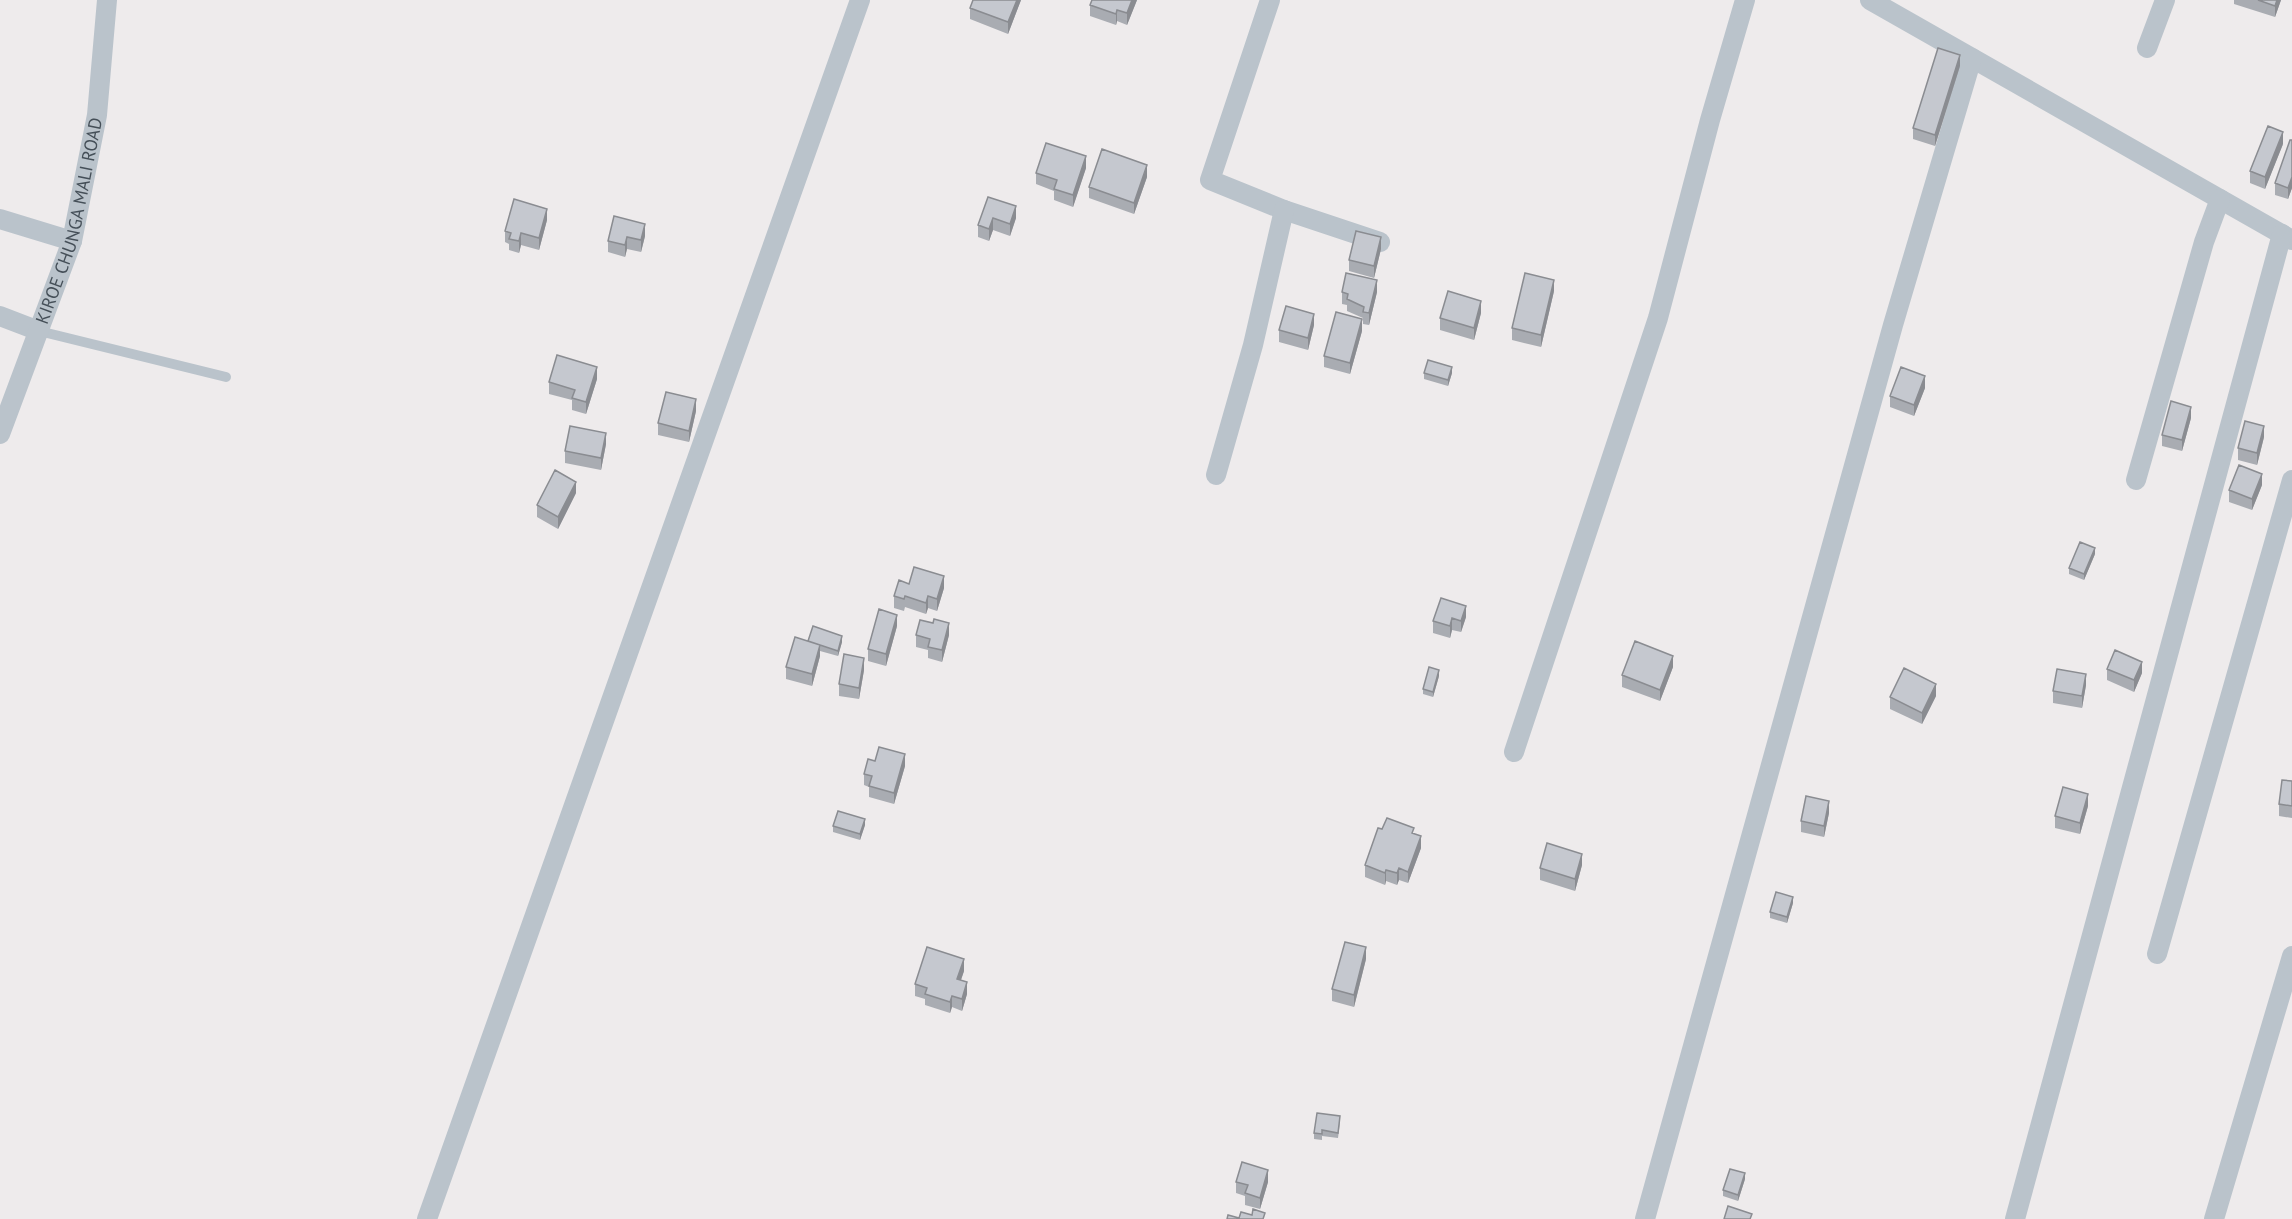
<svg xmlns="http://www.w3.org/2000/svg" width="2292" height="1219" font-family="'PT Sans',sans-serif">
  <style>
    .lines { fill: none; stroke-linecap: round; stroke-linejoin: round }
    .lane { stroke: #bac3cb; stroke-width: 10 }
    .street { stroke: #bac3cb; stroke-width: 20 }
    .wall { fill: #a9acb2 }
    .shaded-wall { fill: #8a8c91 }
    .building { fill: #c5c8cf; stroke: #8a8c91; stroke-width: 1.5 }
    .labels { text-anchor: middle; stroke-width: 6; stroke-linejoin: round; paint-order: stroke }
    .street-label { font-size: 18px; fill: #454f58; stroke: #fff }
  </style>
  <rect width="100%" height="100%" fill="#eeebec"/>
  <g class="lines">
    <!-- lane -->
    <path class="lane" d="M 39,331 L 226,377"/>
    <!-- street -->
    <g class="street">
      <path d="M 1270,0 L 1210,180 L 1284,210 L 1380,242"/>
      <path d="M 1870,0 L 2292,240"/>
      <path d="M 2147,48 L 2165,0"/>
      <path d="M 0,219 L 72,241"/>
      <path d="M 0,316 L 39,331"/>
      <path id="s1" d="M 0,434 L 72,241 L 97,115 L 107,0"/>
      <path d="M 1216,475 L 1253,345 L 1284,210"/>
      <path d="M 2136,480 L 2204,242 L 2220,199"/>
      <path d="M 1514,752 L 1658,318 L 1710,120 L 1745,0"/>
      <path d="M 2157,954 L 2292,480"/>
      <path d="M 427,1219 L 860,0"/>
      <path d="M 1645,1219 L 1893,325 L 1972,58"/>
      <path d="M 2015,1219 L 2282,234"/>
      <path d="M 2214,1219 L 2292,956"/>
    </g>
  </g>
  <!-- wall -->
  <path class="wall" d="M 1021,0 L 1008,34 L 970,19 L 970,8 Z
    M 1092,0 L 1137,0 L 1127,25 L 1117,21 L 1116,25 L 1090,16 L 1090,5 Z
    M 2234,0 L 2281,0 L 2275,17 L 2234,4 Z
    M 1960,66 L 1935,146 L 1913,139 L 1913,128 Z
    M 2292,140 L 2292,188 L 2288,199 L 2275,195 L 2275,183 Z
    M 2283,144 L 2265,189 L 2250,183 L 2250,171 Z
    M 1086,168 L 1073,207 L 1054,200 L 1054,191 L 1036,184 L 1036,173 Z
    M 1147,177 L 1134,214 L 1089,198 L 1089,187 Z
    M 988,197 L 1016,218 L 1010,236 L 993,230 L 989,241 L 978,237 L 978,225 Z
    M 614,216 L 645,236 L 641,252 L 627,249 L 625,257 L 608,252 L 608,241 Z
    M 547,220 L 539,250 L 521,245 L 519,253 L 509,250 L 509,244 L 505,242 L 505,231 Z
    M 1381,249 L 1374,278 L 1349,271 L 1349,260 Z
    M 1554,291 L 1541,347 L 1512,340 L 1512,328 Z
    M 1342,292 L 1377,292 L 1369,325 L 1363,324 L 1363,318 L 1347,311 L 1347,305 L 1342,304 Z
    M 1481,313 L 1474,340 L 1440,330 L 1440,318 Z
    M 1314,325 L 1308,350 L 1279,342 L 1279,330 Z
    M 1362,331 L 1350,374 L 1324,367 L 1324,356 Z
    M 1424,373 L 1452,373 L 1448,386 L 1424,379 Z
    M 597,379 L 586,414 L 572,410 L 572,400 L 549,394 L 549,382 Z
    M 1925,388 L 1914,416 L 1890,407 L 1890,396 Z
    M 696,411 L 689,442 L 658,435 L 658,423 Z
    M 2191,418 L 2182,451 L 2162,446 L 2162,435 Z
    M 2264,437 L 2257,465 L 2238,460 L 2238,448 Z
    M 606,444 L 601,470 L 565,463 L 565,451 Z
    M 2262,485 L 2252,510 L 2229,502 L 2229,490 Z
    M 576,493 L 558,529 L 537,517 L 537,505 Z
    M 2095,554 L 2084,580 L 2069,574 L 2069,568 Z
    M 909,584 L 944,588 L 937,611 L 928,608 L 926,614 L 905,607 L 904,611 L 894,608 L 894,596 Z
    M 1441,598 L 1466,617 L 1461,632 L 1452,630 L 1450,638 L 1433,633 L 1433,621 Z
    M 897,626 L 886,666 L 868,661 L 868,649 Z
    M 916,635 L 949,635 L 942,662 L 928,658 L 928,650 L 916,647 Z
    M 808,641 L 842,642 L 838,656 L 820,651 L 820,656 L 812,686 L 786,679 L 786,667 Z
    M 1673,667 L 1660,701 L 1622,687 L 1622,675 Z
    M 2107,669 L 2142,673 L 2134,692 L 2107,680 Z
    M 864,670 L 859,699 L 839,696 L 839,684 Z
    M 1439,676 L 1433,697 L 1423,694 L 1423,689 Z
    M 2086,685 L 2082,708 L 2053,703 L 2053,691 Z
    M 1936,696 L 1922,724 L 1890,709 L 1890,697 Z
    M 875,761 L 905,766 L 894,804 L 869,797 L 869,787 L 864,785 L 864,774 Z
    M 2292,781 L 2292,818 L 2279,816 L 2279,804 Z
    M 2088,806 L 2080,834 L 2055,828 L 2055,816 Z
    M 1829,813 L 1824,837 L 1801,832 L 1801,821 Z
    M 865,825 L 860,840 L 833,832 L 833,826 Z
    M 1382,829 L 1414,834 L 1421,848 L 1408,883 L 1399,880 L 1397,885 L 1386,881 L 1385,885 L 1365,877 L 1365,865 Z
    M 1582,865 L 1575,891 L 1540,880 L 1540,868 Z
    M 1793,903 L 1787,923 L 1770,918 L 1770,912 Z
    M 1366,959 L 1354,1007 L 1332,1001 L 1332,989 Z
    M 964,971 L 961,980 L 967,994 L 962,1011 L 952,1007 L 950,1013 L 925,1005 L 925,999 L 915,996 L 915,984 Z
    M 1340,1122 L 1338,1138 L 1322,1136 L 1322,1140 L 1314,1139 L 1314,1133 Z
    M 1745,1179 L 1738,1201 L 1723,1196 L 1723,1190 Z
    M 1236,1182 L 1268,1182 L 1260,1209 L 1245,1205 L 1245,1196 L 1236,1193 Z"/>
  <!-- shaded-wall -->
  <path class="shaded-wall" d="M 1017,0 L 1021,0 L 1008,34 L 1008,22 Z
    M 1132,0 L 1137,0 L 1127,25 L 1127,13 Z
    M 2277,0 L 2281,0 L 2275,17 L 2275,6 Z
    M 1117,10 L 1117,21 L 1116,25 L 1116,14 Z
    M 1960,55 L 1960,66 L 1935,146 L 1935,135 Z
    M 2283,132 L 2283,144 L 2265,189 L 2265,177 Z
    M 1086,156 L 1086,168 L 1073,207 L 1073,195 Z
    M 1147,165 L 1147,177 L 1134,214 L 1134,203 Z
    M 2292,177 L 2292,188 L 2288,199 L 2288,188 Z
    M 1016,206 L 1016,218 L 1010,236 L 1010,224 Z
    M 547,209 L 547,220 L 539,250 L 539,238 Z
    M 993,218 L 993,230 L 989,241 L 989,229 Z
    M 645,224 L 645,236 L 641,252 L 641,240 Z
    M 521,233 L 521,245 L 519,253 L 519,241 Z
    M 627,237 L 627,249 L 625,257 L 625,245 Z
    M 1381,237 L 1381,249 L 1374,278 L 1374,266 Z
    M 1377,280 L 1377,292 L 1369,325 L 1369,313 Z
    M 1554,280 L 1554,291 L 1541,347 L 1541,335 Z
    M 1481,301 L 1481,313 L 1474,340 L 1474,328 Z
    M 1314,314 L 1314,325 L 1308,350 L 1308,338 Z
    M 1362,319 L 1362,331 L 1350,374 L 1350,363 Z
    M 597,367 L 597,379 L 586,414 L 586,402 Z
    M 1452,367 L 1452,373 L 1448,386 L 1448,380 Z
    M 1925,376 L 1925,388 L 1914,416 L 1914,405 Z
    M 696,399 L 696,411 L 689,442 L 689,431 Z
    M 2191,407 L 2191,418 L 2182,451 L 2182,440 Z
    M 2264,426 L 2264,437 L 2257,465 L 2257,453 Z
    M 606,433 L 606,444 L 601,470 L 601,458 Z
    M 2262,474 L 2262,485 L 2252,510 L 2252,499 Z
    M 576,482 L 576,493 L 558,529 L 558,517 Z
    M 2095,548 L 2095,554 L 2084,580 L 2084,574 Z
    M 944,576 L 944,588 L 937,611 L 937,599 Z
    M 928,596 L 928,608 L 926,614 L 926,603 Z
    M 1466,606 L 1466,617 L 1461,632 L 1461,621 Z
    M 897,615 L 897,626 L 886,666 L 886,654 Z
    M 1452,618 L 1452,630 L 1450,638 L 1450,626 Z
    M 949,623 L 949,635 L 942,662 L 942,650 Z
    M 842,636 L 842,642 L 838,656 L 838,651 Z
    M 820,645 L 820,656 L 812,686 L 812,674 Z
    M 1673,656 L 1673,667 L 1660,701 L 1660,690 Z
    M 864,658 L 864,670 L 859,699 L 859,688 Z
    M 2142,662 L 2142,673 L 2134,692 L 2134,680 Z
    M 1439,670 L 1439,676 L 1433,697 L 1433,692 Z
    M 2086,674 L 2086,685 L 2082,708 L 2082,696 Z
    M 1936,684 L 1936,696 L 1922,724 L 1922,713 Z
    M 905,754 L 905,766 L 894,804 L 894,793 Z
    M 2088,794 L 2088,806 L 2080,834 L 2080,823 Z
    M 1829,801 L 1829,813 L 1824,837 L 1824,826 Z
    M 865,819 L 865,825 L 860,840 L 860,834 Z
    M 1421,836 L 1421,848 L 1408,883 L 1408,872 Z
    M 1582,854 L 1582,865 L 1575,891 L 1575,879 Z
    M 1399,868 L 1399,880 L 1397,885 L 1397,873 Z
    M 1386,870 L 1386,881 L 1385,885 L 1385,873 Z
    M 1793,897 L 1793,903 L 1787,923 L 1787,917 Z
    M 1366,947 L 1366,959 L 1354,1007 L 1354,995 Z
    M 964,959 L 964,971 L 957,991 L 957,979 Z
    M 967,982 L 967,994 L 962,1011 L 962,999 Z
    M 952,996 L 952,1007 L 950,1013 L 950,1002 Z
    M 1268,1170 L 1268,1182 L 1260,1209 L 1260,1198 Z
    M 1745,1173 L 1745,1179 L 1738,1201 L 1738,1195 Z"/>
  <!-- building -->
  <path class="building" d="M 973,0 L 1017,0 L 1008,22 L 970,8 Z
    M 1092,0 L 1132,0 L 1127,13 L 1117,10 L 1116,14 L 1090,5 Z
    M 2258,0 L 2277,0 L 2275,6 Z
    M 1938,48 L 1960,55 L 1935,135 L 1913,128 Z
    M 2268,126 L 2283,132 L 2265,177 L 2250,171 Z
    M 2290,140 L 2292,140 L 2292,177 L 2288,188 L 2275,183 Z
    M 1046,143 L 1086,156 L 1073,195 L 1054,189 L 1057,180 L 1036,173 Z
    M 1102,149 L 1147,165 L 1134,203 L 1089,187 Z
    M 988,197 L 1016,206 L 1010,224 L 993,218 L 989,229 L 978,225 Z
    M 514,199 L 547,209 L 539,238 L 521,233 L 519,241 L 509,239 L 511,233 L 505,231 Z
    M 614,216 L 645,224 L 641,240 L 627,237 L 625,245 L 608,241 Z
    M 1356,231 L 1381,237 L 1374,266 L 1349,260 Z
    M 1346,273 L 1377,280 L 1369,313 L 1363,312 L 1364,307 L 1347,299 L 1348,294 L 1342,292 Z
    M 1525,273 L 1554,280 L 1541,335 L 1512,328 Z
    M 1448,291 L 1481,301 L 1474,328 L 1440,318 Z
    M 1286,306 L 1314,314 L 1308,338 L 1279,330 Z
    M 1336,312 L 1362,319 L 1350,363 L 1324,356 Z
    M 557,355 L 597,367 L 586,402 L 572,398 L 575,390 L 549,382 Z
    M 1428,360 L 1452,367 L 1448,380 L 1424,373 Z
    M 1901,367 L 1925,376 L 1914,405 L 1890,396 Z
    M 666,392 L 696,399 L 689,431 L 658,423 Z
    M 2171,401 L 2191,407 L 2182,440 L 2162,435 Z
    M 2245,421 L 2264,426 L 2257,453 L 2238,448 Z
    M 570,426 L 606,433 L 601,458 L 565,451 Z
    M 2239,465 L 2262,474 L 2252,499 L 2229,490 Z
    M 555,470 L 576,482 L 558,517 L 537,505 Z
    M 2080,542 L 2095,548 L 2084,574 L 2069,568 Z
    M 914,567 L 944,576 L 937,599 L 928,596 L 926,603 L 905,596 L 904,599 L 894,596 L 899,580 L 909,584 Z
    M 1441,598 L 1466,606 L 1461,621 L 1452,618 L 1450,626 L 1433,621 Z
    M 879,609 L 897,615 L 886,654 L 868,649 Z
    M 934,619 L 949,623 L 942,650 L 928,647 L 930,639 L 916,635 L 920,620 L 933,623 Z
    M 813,626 L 842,636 L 838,651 L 808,641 Z
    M 795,637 L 820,645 L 812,674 L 786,667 Z
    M 1635,641 L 1673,656 L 1660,690 L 1622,675 Z
    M 2115,650 L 2142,662 L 2134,680 L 2107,669 Z
    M 844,654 L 864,658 L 859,688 L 839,684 Z
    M 1429,667 L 1439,670 L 1433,692 L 1423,689 Z
    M 1904,668 L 1936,684 L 1922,713 L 1890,697 Z
    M 2057,669 L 2086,674 L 2082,696 L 2053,691 Z
    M 879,747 L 905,754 L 894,793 L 869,786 L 872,776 L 864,774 L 868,759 L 875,761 Z
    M 2282,780 L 2292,781 L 2292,806 L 2279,804 Z
    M 2063,787 L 2088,794 L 2080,823 L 2055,816 Z
    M 1806,796 L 1829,801 L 1824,826 L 1801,821 Z
    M 838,811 L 865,819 L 860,834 L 833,826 Z
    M 1387,818 L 1414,828 L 1412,833 L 1421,836 L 1408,872 L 1399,868 L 1397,873 L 1386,870 L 1385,873 L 1365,865 L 1378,828 L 1382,829 Z
    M 1547,843 L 1582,854 L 1575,879 L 1540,868 Z
    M 1776,892 L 1793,897 L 1787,917 L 1770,912 Z
    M 1345,942 L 1366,947 L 1354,995 L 1332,989 Z
    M 927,947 L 964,959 L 957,979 L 967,982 L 962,999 L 952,996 L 950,1002 L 925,994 L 927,988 L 915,984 Z
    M 1317,1113 L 1340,1116 L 1338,1133 L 1322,1130 L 1322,1134 L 1314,1133 Z
    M 1242,1162 L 1268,1170 L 1260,1198 L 1245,1193 L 1248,1185 L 1236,1182 Z
    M 1730,1169 L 1745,1173 L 1738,1195 L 1723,1190 Z
    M 1728,1206 L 1752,1214 L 1750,1219 L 1724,1219 Z
    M 1253,1209 L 1265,1213 L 1263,1219 L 1227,1219 L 1228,1215 L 1239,1218 L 1241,1212 L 1252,1215 Z"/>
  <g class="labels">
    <!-- street labels -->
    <g class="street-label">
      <text dy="6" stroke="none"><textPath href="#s1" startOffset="225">KIROE CHUNGA MALI ROAD</textPath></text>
    </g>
  </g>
</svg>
